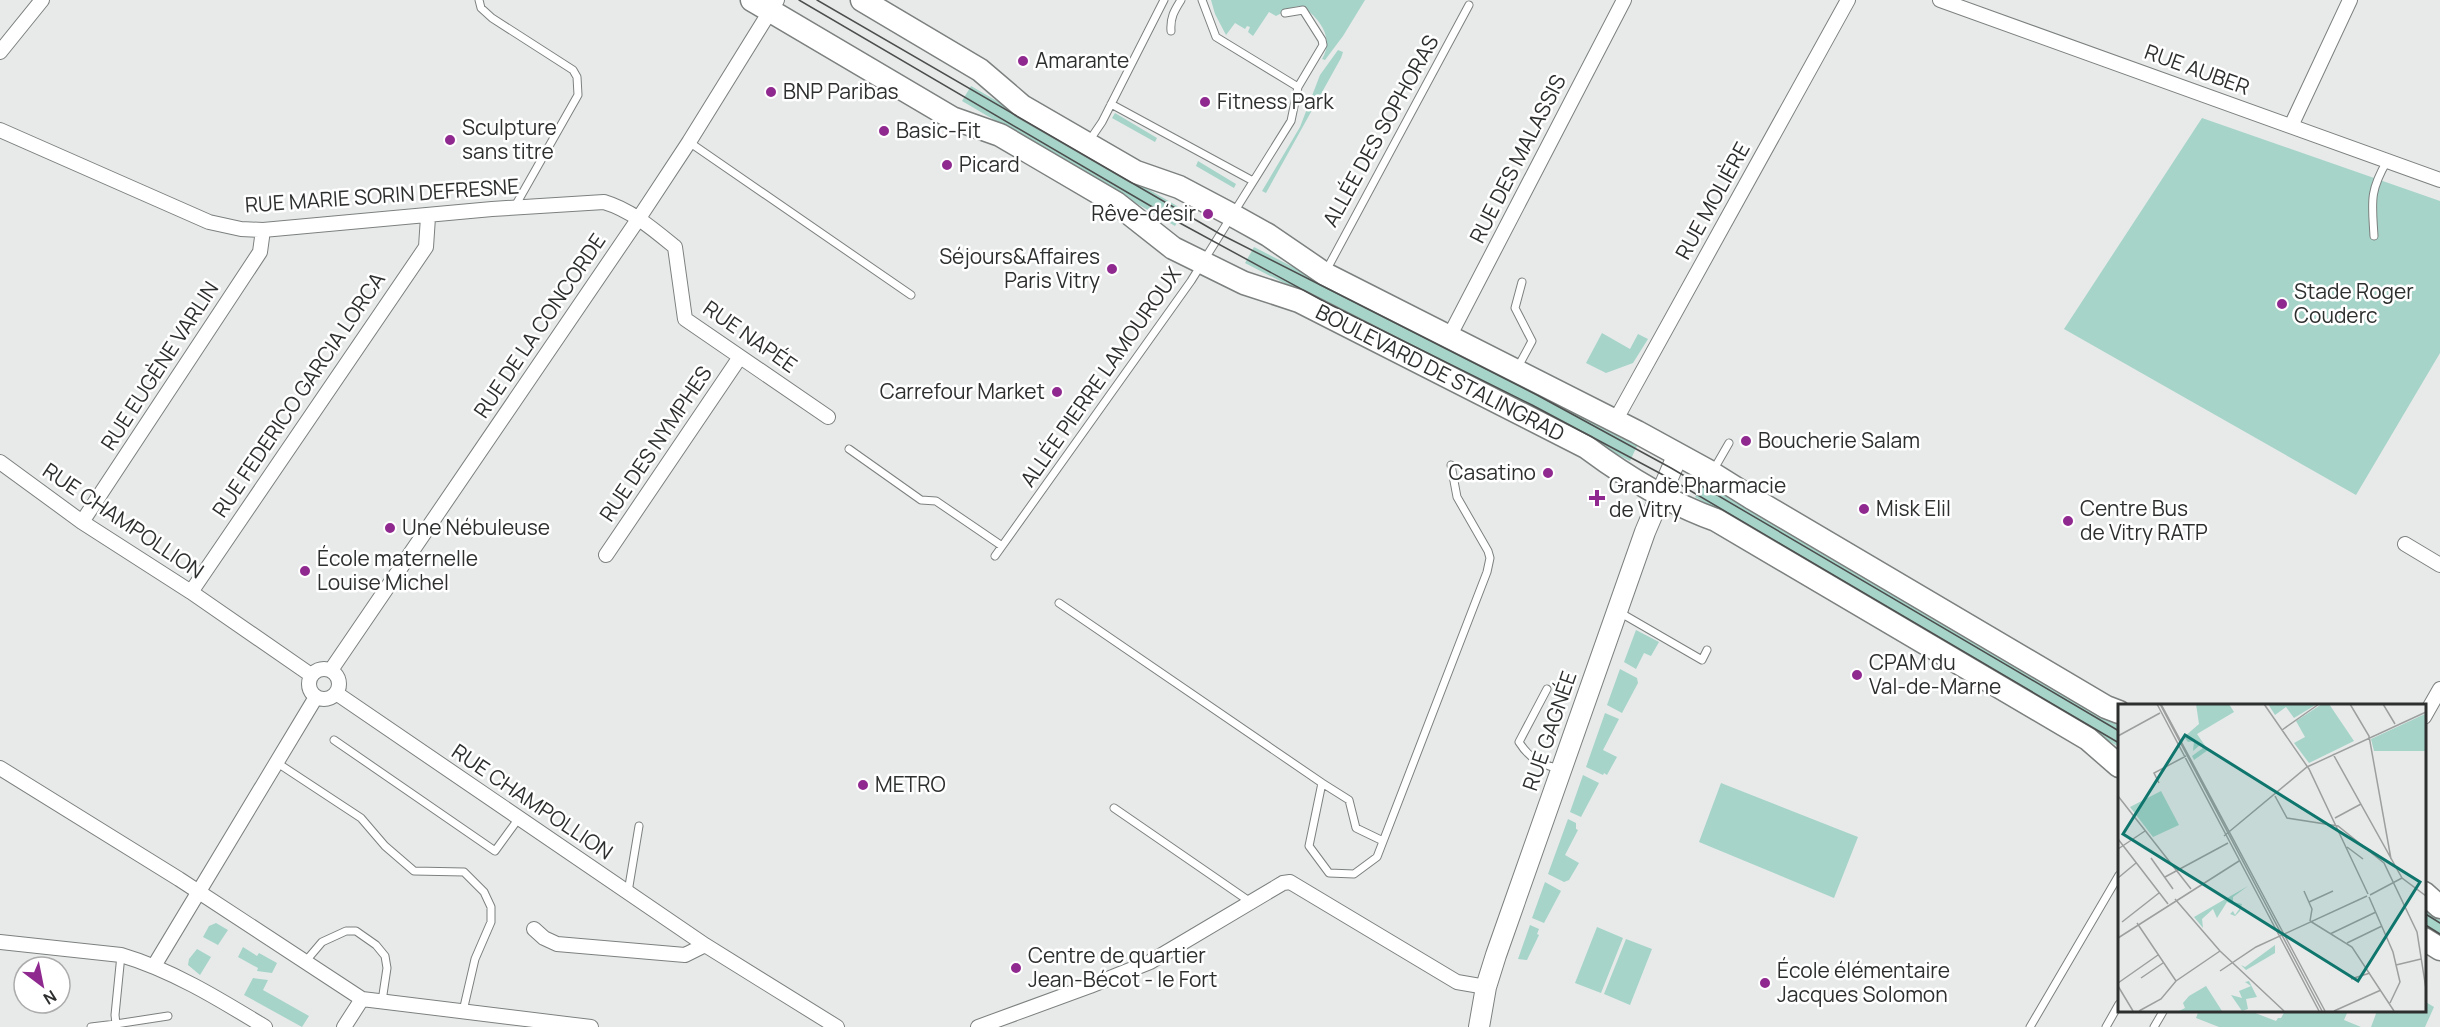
<svg xmlns="http://www.w3.org/2000/svg" width="2440" height="1027" font-family="Manrope,sans-serif">
  <style>
    .green { fill: #a6d4c9 }
    .lines { fill: none; stroke-linecap: round; stroke-linejoin: round }
    .lane-casing { stroke: #7c807f; stroke-width: 9 }
    .street-casing { stroke: #7c807f; stroke-width: 16 }
    .secondary-casing { stroke: #7c807f; stroke-width: 22 }
    .primary-casing { stroke: #7c807f; stroke-width: 25 }
    .lane { stroke: #fff; stroke-width: 7 }
    .street { stroke: #fff; stroke-width: 14 }
    .secondary { stroke: #fff; stroke-width: 20 }
    .primary { stroke: #fff; stroke-width: 22 }
    .tram { stroke: #4c4e4d; stroke-width: 1.5 }
    .poi-dot { fill: #90298f; stroke: #fff; stroke-width: 2 }
    .labels { text-anchor: middle; stroke-width: 5; stroke-linejoin: round; paint-order: stroke }
    .poi-label { font-size: 21px; fill: #2d2f2e; stroke: #fff; text-anchor: start }
    .street-label { font-size: 21px; fill: #2d2f2e; stroke: #fff }
    .inset-road { fill: none; stroke: #9d9f9e; stroke-width: 1.5 }
    .view { fill: #0f766e; fill-opacity: 0.15; stroke: #0f766e; stroke-width: 3 }
    .inset-edge { fill: none; stroke: #2d2f2e; stroke-width: 3 }
  </style>
  <rect width="100%" height="100%" fill="#e7eae9"/>
  <!-- green -->
  <path class="green" d="M 1211,0 L 1365,0 L 1343,36 L 1325,60 L 1322,59 C 1335,38 1319,18 1302,6 L 1293,7 L 1276,16 L 1269,12 L 1253,36 L 1248,32 L 1250,27 L 1247,26 L 1245,29 L 1235,23 L 1226,35 L 1215,14 Z
    M 1338,50 L 1343,52 L 1341,58 L 1266,193 L 1262,191 L 1300,127 L 1320,75 Z
    M 971,86 L 1184,210 L 1175,226 L 962,101 Z
    M 1115,113 L 1157,138 L 1155,142 L 1112,118 Z
    M 2202,118 L 2440,201 L 2440,353 L 2356,495 L 2064,329 Z
    M 1198,161 L 1236,184 L 1234,188 L 1196,166 Z
    M 1254,247 L 1638,444 L 1630,461 L 1245,263 Z
    M 1602,333 L 1630,349 L 1638,334 L 1648,339 L 1633,363 L 1606,373 L 1586,363 Z
    M 1705,481 L 2119,726 L 2119,747 L 1695,497 Z
    M 1636,630 L 1659,642 L 1651,656 L 1644,653 L 1636,669 L 1624,662 Z
    M 1620,669 L 1637,678 L 1638,683 L 1622,713 L 1607,705 Z
    M 1605,713 L 1619,719 L 1603,750 L 1617,757 L 1607,775 L 1604,773 L 1603,775 L 1586,767 Z
    M 1583,775 L 1599,783 L 1581,817 L 1570,812 Z
    M 1721,783 L 1858,837 L 1834,898 L 1699,842 Z
    M 1568,819 L 1576,823 L 1576,829 L 1578,830 L 1565,855 L 1579,863 L 1569,880 L 1564,882 L 1548,874 Z
    M 1545,882 L 1561,891 L 1544,923 L 1532,918 Z
    M 2424,908 L 2440,918 L 2440,940 L 2424,930 Z
    M 216,923 L 228,930 L 218,945 L 203,937 L 209,926 Z
    M 1530,925 L 1539,929 L 1537,934 L 1539,935 L 1527,960 L 1518,959 Z
    M 1597,927 L 1623,938 L 1601,993 L 1575,983 Z
    M 1626,939 L 1652,949 L 1630,1005 L 1604,994 Z
    M 243,947 L 257,956 L 259,953 L 277,963 L 272,973 L 257,971 L 258,968 L 238,957 Z
    M 197,949 L 211,957 L 200,975 L 188,965 L 189,959 Z
    M 253,978 L 268,980 L 263,990 L 309,1016 L 302,1027 L 244,995 Z
    M 2424,1001 L 2434,1007 L 2425,1027 L 2371,1027 L 2377,1011 L 2424,1010 Z
    M 2199,1010 L 2250,1011 L 2276,1021 L 2278,1018 L 2281,1018 L 2285,1011 L 2348,1011 L 2344,1020 L 2361,1027 L 2219,1027 L 2196,1018 Z"/>
  <g class="lines">
    <!-- lane casing -->
    <g class="lane-casing">
      <path id="lane" d="M 479,0 L 481,8 L 492,18 L 573,70 L 577,77 L 578,95 L 514,208
        M 1202,0 L 1216,37 L 1298,87
        M 1171,31 C 1170,18 1174,11 1181,0
        M 1111,104 L 1253,181
        M 1089,141 L 1102,122 L 1164,0
        M 689,142 L 911,295
        M 2374,236 C 2372,202 2369,192 2387,161
        M 1327,269 L 1469,5
        M 1518,367 L 1532,341 L 1515,308 L 1522,282
        M 849,449 L 921,500 L 936,501 L 1002,546
        M 1714,469 L 1729,443
        M 995,556 L 1191,281 L 1291,121 L 1298,87 L 1323,45 L 1322,40 L 1303,10 L 1285,13
        M 1059,603 L 1322,783 L 1309,846 L 1329,873 L 1354,874 L 1377,857 L 1487,572 L 1490,558 L 1488,551 L 1457,497 L 1451,465
        M 1619,612 L 1702,660 L 1707,650
        M 1547,689 L 1519,742 C 1529,758 1540,764 1559,769
        M 334,740 L 495,851 L 519,818
        M 276,762 L 361,818 L 385,846 L 414,871 L 464,872 L 484,892 L 491,907 L 491,922 L 475,959 L 463,1011
        M 1322,783 L 1349,800 L 1356,828 L 1383,841
        M 1114,808 L 1249,901
        M 628,892 L 639,826
        M 305,962 L 322,942 L 346,931 L 356,931 L 376,945 L 385,956 L 387,968 L 382,1001
        M 116,1024 L 168,1016
        M 91,1027 L 116,1024 L 115,1015 L 121,955
        M 2030,1027 L 2119,875
        M 2106,1027 L 2119,1004
        M 2154,1027 L 2164,1010"/>
    </g>
    <!-- street casing -->
    <g class="street-casing">
      <path id="street" d="M 1940,0 L 2440,180
        M 0,52 L 42,0
        M 2291,126 L 2350,0
        M 0,130 L 209,222 L 241,229 L 263,230 L 492,209 L 604,202 C 631,210 653,229 675,247 L 685,319 L 828,417
        M 1449,337 L 1624,0
        M 1615,421 L 1848,0
        M 0,462 L 82,522 L 191,592 L 311,675
        M 82,522 L 260,252 L 263,230
        M 2405,544 L 2440,565
        M 606,555 L 740,357
        M 191,592 L 426,247 L 428,217
        M309 684a15 15 0 1 1 30 0a15 15 0 1 1-30 0Z
        M 331,670 L 639,218 L 689,142 L 777,0
        M 336,693 L 705,945 L 837,1027
        M 2424,717 L 2440,689
        M 0,768 L 179,879 L 362,999 L 591,1027
        M 534,929 L 544,938 L 557,944 L 685,955 L 705,945
        M 0,942 L 121,955 C 172,970 219,999 265,1027
        M 154,966 L 316,697
        M 344,1027 L 362,999
        M 978,1027 L 1090,986 L 1150,962 L 1283,883 L 1290,882 L 1457,982 L 1486,987"/>
    </g>
    <!-- secondary casing -->
    <g class="secondary-casing">
      <path id="secondary" d="M 1479,1027 L 1486,987 L 1496,955 L 1645,532 L 1678,454"/>
    </g>
    <!-- primary casing -->
    <g class="primary-casing">
      <path id="primary" d="M 752,0 L 952,118 L 1000,135 L 1116,203 L 1173,248 L 1244,283 L 1299,301 L 1586,447 C 1626,477 1669,503 1716,520 L 2088,739 L 2119,766
        M 862,0 L 980,70 L 1022,106 L 1136,172 L 1179,187 L 1232,215 L 1268,235 L 1325,274 L 1637,432 L 1710,472 L 1750,497 L 2106,707 L 2119,712
        M 2424,893 L 2440,907
        M 2424,939 L 2440,949"/>
    </g>
    <!-- lane -->
    <use href="#lane" class="lane"/>
    <!-- street -->
    <use href="#street" class="street"/>
    <!-- secondary -->
    <use href="#secondary" class="secondary"/>
    <!-- primary -->
    <use href="#primary" class="primary"/>
    <!-- tram -->
    <path class="tram" d="M 799,0 L 1178,222 L 1327,303 L 1532,405 L 1667,477 L 2119,743
      M 817,0 L 1220,234 L 1537,395 L 1671,468 L 2119,731
      M 2424,913 L 2440,923
      M 2424,924 L 2440,934"/>
  </g>
  <!-- markers -->
  <g class="poi-dot">
    <circle cx="1023" cy="61" r="6"/>
    <circle cx="771" cy="92" r="6"/>
    <circle cx="1205" cy="102" r="6"/>
    <circle cx="884" cy="131" r="6"/>
    <circle cx="450" cy="140" r="6"/>
    <circle cx="947" cy="165" r="6"/>
    <circle cx="1208" cy="214" r="6"/>
    <circle cx="1112" cy="269" r="6"/>
    <circle cx="2282" cy="304" r="6"/>
    <circle cx="1057" cy="392" r="6"/>
    <circle cx="1746" cy="441" r="6"/>
    <circle cx="1548" cy="473" r="6"/>
    <path d="M1594 489h6v6h6v6h-6v6h-6v-6h-6v-6h6z"/>
    <circle cx="1864" cy="509" r="6"/>
    <circle cx="2068" cy="521" r="6"/>
    <circle cx="390" cy="528" r="6"/>
    <circle cx="305" cy="571" r="6"/>
    <circle cx="1857" cy="675" r="6"/>
    <circle cx="863" cy="785" r="6"/>
    <circle cx="1016" cy="968" r="6"/>
    <circle cx="1765" cy="983" r="6"/>
  </g>
  <g class="labels">
    <!-- poi labels -->
    <g class="poi-label">
      <text x="1035" y="68">Amarante</text>
      <text x="783" y="99">BNP Paribas</text>
      <text x="1217" y="109">Fitness Park</text>
      <text x="462" y="135">Sculpture<tspan x="462" dy="24">sans titre</tspan></text>
      <text x="896" y="138">Basic-Fit</text>
      <text x="959" y="172">Picard</text>
      <text x="1196" y="221" text-anchor="end">Rêve-désir</text>
      <text x="1100" y="264" text-anchor="end">Séjours&amp;Affaires<tspan x="1100" dy="24">Paris Vitry</tspan></text>
      <text x="2294" y="299">Stade Roger<tspan x="2294" dy="24">Couderc</tspan></text>
      <text x="1045" y="399" text-anchor="end">Carrefour Market</text>
      <text x="1758" y="448">Boucherie Salam</text>
      <text x="1536" y="480" text-anchor="end">Casatino</text>
      <text x="1609" y="493">Grande Pharmacie<tspan x="1609" dy="24">de Vitry</tspan></text>
      <text x="1876" y="516">Misk Elil</text>
      <text x="2080" y="516">Centre Bus<tspan x="2080" dy="24">de Vitry RATP</tspan></text>
      <text x="402" y="535">Une Nébuleuse</text>
      <text x="317" y="566">École maternelle<tspan x="317" dy="24">Louise Michel</tspan></text>
      <text x="1869" y="670">CPAM du<tspan x="1869" dy="24">Val-de-Marne</tspan></text>
      <text x="875" y="792">METRO</text>
      <text x="1028" y="963">Centre de quartier<tspan x="1028" dy="24">Jean-Bécot - le Fort</tspan></text>
      <text x="1777" y="978">École élémentaire<tspan x="1777" dy="24">Jacques Solomon</tspan></text>
    </g>
    <!-- street labels -->
    <g class="street-label">
      <text transform="translate(2197 70) rotate(20)" y="7">RUE AUBER</text>
      <text transform="translate(1381 131) rotate(-61)" y="7">ALLÉE DES SOPHORAS</text>
      <text transform="translate(1518 159) rotate(-63)" y="7">RUE DES MALASSIS</text>
      <text transform="translate(382 196) rotate(-4)" y="7">RUE MARIE SORIN DEFRESNE</text>
      <text transform="translate(1713 201) rotate(-61)" y="7">RUE MOLIÈRE</text>
      <text transform="translate(540 326) rotate(-56)" y="7">RUE DE LA CONCORDE</text>
      <text transform="translate(750 337) rotate(35)" y="7">RUE NAPÉE</text>
      <text transform="translate(160 366) rotate(-57)" y="7">RUE EUGÈNE VARLIN</text>
      <text transform="translate(1440 373) rotate(27)" y="7">BOULEVARD DE STALINGRAD</text>
      <text transform="translate(1101 377) rotate(-55)" y="7">ALLÉE PIERRE LAMOUROUX</text>
      <text transform="translate(299 395) rotate(-56)" y="7">RUE FEDERICO GARCIA LORCA</text>
      <text transform="translate(656 444) rotate(-56)" y="7">RUE DES NYMPHES</text>
      <text transform="translate(123 521) rotate(34)" y="7">RUE CHAMPOLLION</text>
      <text transform="translate(1550 731) rotate(-71)" y="7">RUE GAGNÉE</text>
      <text transform="translate(532 802) rotate(34)" y="7">RUE CHAMPOLLION</text>
    </g>
  </g>
  <!-- overview -->
  <g transform="translate(2118 704)">
    <rect width="308" height="308" fill="#e7eae9"/>
    <path d="M 78,0 L 111,0 L 116,8 L 79,30 L 90,46 L 76,56 L 74,52 L 85,44 L 82,41 L 75,47 L 76,37 L 70,38 L 66,33 L 81,20 ZM 150,0 L 199,0 L 176,14 L 168,3 L 157,11 ZM 204,0 L 211,0 L 236,37 L 191,59 L 176,39 L 187,33 L 178,17 ZM 307,10 L 307,47 L 256,47 L 253,35 ZM 43,87 L 61,121 L 35,133 L 12,103 ZM 130,182 L 115,193 L 115,198 L 124,200 L 122,207 L 117,212 L 112,210 L 115,207 L 117,211 L 122,204 L 109,198 L 99,214 L 95,205 L 84,215 L 85,224 L 76,213 ZM 157,241 L 157,249 L 128,266 L 123,261 L 127,263 ZM 131,277 L 139,293 L 128,295 L 130,305 L 124,307 L 113,291 L 124,294 L 121,287 L 133,282 L 127,278 ZM 88,282 L 104,307 L 61,307 L 67,304 L 65,299 L 71,292 Z" fill="#a6d4c9"/>
    <path class="inset-road" d="M 39,0 L 201,307M 42,0 L 204,307M 43,0 L 207,307M 146,0 L 191,65 L 250,190M 232,0 L 251,32 L 273,155M 265,0 L 277,20M 164,26 L 201,0M 0,32 L 42,9M 215,50 L 284,174 L 308,192M 41,79 L 36,69 L 68,52M 0,92 L 73,185M 157,92 L 169,114 L 220,122 L 266,159 L 299,228 L 308,285M 217,114 L 243,100M 106,132 L 189,63 L 308,8M 0,135 L 50,200M 229,143 L 245,155M 0,145 L 27,127M 33,154 L 55,185M 47,173 L 110,139M 0,174 L 18,159M 186,187 L 194,205 L 192,217M 252,191 L 284,174M 251,193 L 275,248 L 282,278 L 272,299M 57,195 L 102,247 L 166,307M 191,198 L 215,187M 192,217 L 234,243 L 276,307M 4,218 L 41,189M 19,219 L 58,277M 212,230 L 258,208M 0,234 L 121,157M 229,239 L 264,222M 278,261 L 303,255M 102,267 L 138,243 L 249,192M 23,274 L 45,259M 233,275 L 252,269M 0,279 L 40,251M 0,282 L 15,307M 21,307 L 43,295 L 58,277 L 102,247M 216,307 L 263,286"/>
    <path class="view" d="M 67,31 L 302,178 L 240,277 L 5,130 Z"/>
    <rect width="308" height="308" class="inset-edge"/>
  </g>
  <!-- north arrow -->
  <g transform="translate(42 985) rotate(148)"><circle r="28" fill="#ffffff" stroke="#abacab" stroke-width="1.5"/>
  <path d="M0-4.5L10 22L0 15L-10 22Z" fill="#90298f"/>
  <text y="-9" font-size="16" font-weight="bold" text-anchor="middle" fill="#2d2f2e">N</text>
  </g>
</svg>
